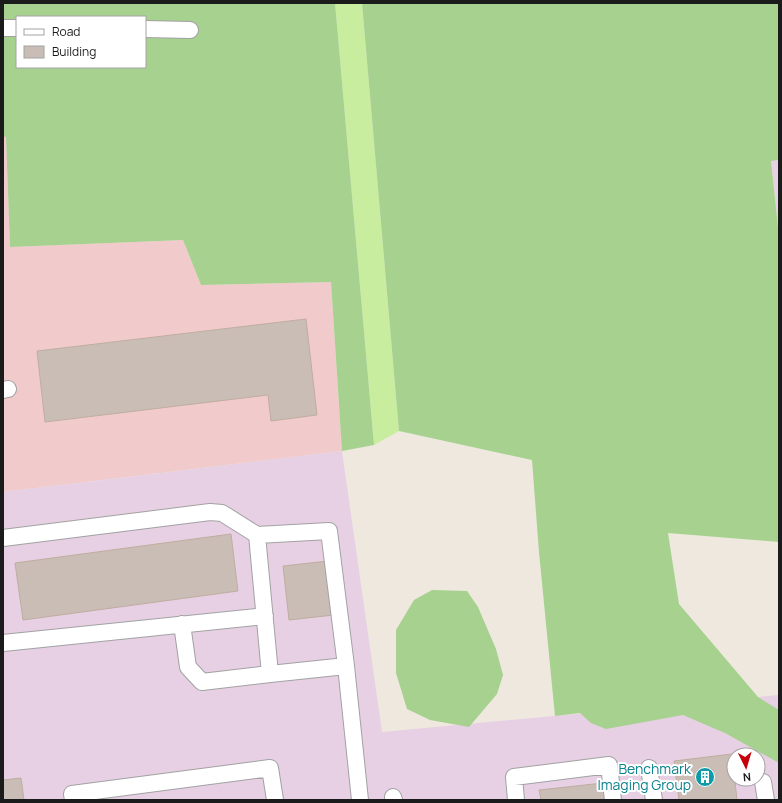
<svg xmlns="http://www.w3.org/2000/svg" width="782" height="803" font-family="Manrope,sans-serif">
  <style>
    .commercial { fill: #f1cbcc }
    .industrial { fill: #e7d0e4; fill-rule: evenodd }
    .grass { fill: #c9ed9f }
    .forest { fill: #a6d18f; fill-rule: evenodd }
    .building { fill: #c9bdb5; stroke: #c0ada0 }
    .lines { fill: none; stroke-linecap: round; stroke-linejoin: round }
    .minor-casing { stroke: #a2a2a2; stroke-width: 18 }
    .minor { stroke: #fff; stroke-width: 16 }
    .labels { text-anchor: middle; stroke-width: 4; stroke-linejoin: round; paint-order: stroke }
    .culture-label { font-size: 14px; fill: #0d838f; stroke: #fff; text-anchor: end }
  </style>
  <rect width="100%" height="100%" fill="#eee8df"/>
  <!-- commercial -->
  <path class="commercial" d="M 3,136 L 6,136 L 10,247 L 183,240 L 201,285 L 331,282 L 342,451 L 3,492 Z"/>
  <!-- industrial -->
  <path class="industrial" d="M 779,160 L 779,237 L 771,161 Z
    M 342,451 L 382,732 L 779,695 L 779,800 L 3,800 L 3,492 ZM 734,755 L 758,755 L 758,779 L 734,779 Z"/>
  <!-- grass -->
  <path class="grass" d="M 335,3 L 362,3 L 399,431 L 374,445 Z"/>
  <!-- forest -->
  <path class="forest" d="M 3,3 L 335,3 L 374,445 L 342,451 L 331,282 L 201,285 L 183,240 L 10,247 L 6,137 L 3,136 ZM 17,17 L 145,17 L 145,67 L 17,67 Z
    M 362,3 L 779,3 L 779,160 L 771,161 L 779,237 L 779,542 L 668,533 L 679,604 L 758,697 L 779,710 L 779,763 L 725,733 L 683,715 L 606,729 L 591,723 L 580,713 L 555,716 L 539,552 L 532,460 L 399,431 Z
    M 432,590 L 467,591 L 478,607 L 496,649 L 503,675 L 497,694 L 469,727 L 430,720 L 407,709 L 396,673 L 396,630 L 414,600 Z"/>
  <!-- building -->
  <path class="building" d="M 306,319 L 317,415 L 271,421 L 268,395 L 45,422 L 37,351 Z
    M 231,534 L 238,591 L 23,620 L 15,563 Z
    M 328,561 L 334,615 L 289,620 L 283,566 Z
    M 732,754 L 737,800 L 679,800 L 674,761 Z
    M 21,778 L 24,800 L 3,800 L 3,780 Z
    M 603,783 L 605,800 L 541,800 L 539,790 Z"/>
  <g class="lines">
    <!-- minor casing -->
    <g class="minor-casing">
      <path id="minor" d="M 3,28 L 17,28
        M 145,29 L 190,30
        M 3,390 L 8,389
        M 257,535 L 270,674 L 346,666
        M 3,538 L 210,512 L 222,513 L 257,535 L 329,531 L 346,666 L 360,800
        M 182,624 L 188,667 L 202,682 L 270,674
        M 3,643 L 265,616
        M 649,768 L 654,800
        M 763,782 L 766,800
        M 393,797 L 394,800
        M 73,800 L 72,794 L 270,768 L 275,800
        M 516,800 L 514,777 L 609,765 L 613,800"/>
    </g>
    <!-- minor -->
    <use href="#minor" class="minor"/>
  </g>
  <!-- icons -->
  <defs>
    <g id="building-disc" transform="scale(1)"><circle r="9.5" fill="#0f9aa8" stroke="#fff"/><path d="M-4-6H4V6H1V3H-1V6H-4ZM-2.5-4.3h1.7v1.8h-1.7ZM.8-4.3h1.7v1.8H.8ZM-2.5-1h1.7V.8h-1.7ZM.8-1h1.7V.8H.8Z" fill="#fff"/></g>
  </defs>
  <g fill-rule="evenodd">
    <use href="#building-disc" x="705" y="777"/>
  </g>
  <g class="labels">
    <!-- culture labels -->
    <g class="culture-label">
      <text x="691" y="774">Benchmark<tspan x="691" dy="16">Imaging Group</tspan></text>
    </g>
  </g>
  <!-- border -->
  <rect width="782" height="803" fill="none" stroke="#1b1b1b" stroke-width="8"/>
  <!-- legend -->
  <rect x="16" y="16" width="130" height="52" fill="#ffffff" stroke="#a4a4a4"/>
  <rect x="24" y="29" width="20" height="6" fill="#ffffff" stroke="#a4a4a4"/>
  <text x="52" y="36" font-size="12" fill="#1b1b1b">Road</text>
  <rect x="24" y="46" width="20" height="12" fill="#c9bdb5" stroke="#a4a4a4"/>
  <text x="52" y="56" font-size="12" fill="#1b1b1b">Building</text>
  <!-- north arrow -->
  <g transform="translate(746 767) rotate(175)"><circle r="19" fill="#ffffff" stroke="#a4a4a4"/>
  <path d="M0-3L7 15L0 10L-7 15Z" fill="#c5000a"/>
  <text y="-6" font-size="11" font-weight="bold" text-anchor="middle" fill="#1b1b1b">N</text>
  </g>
</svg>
